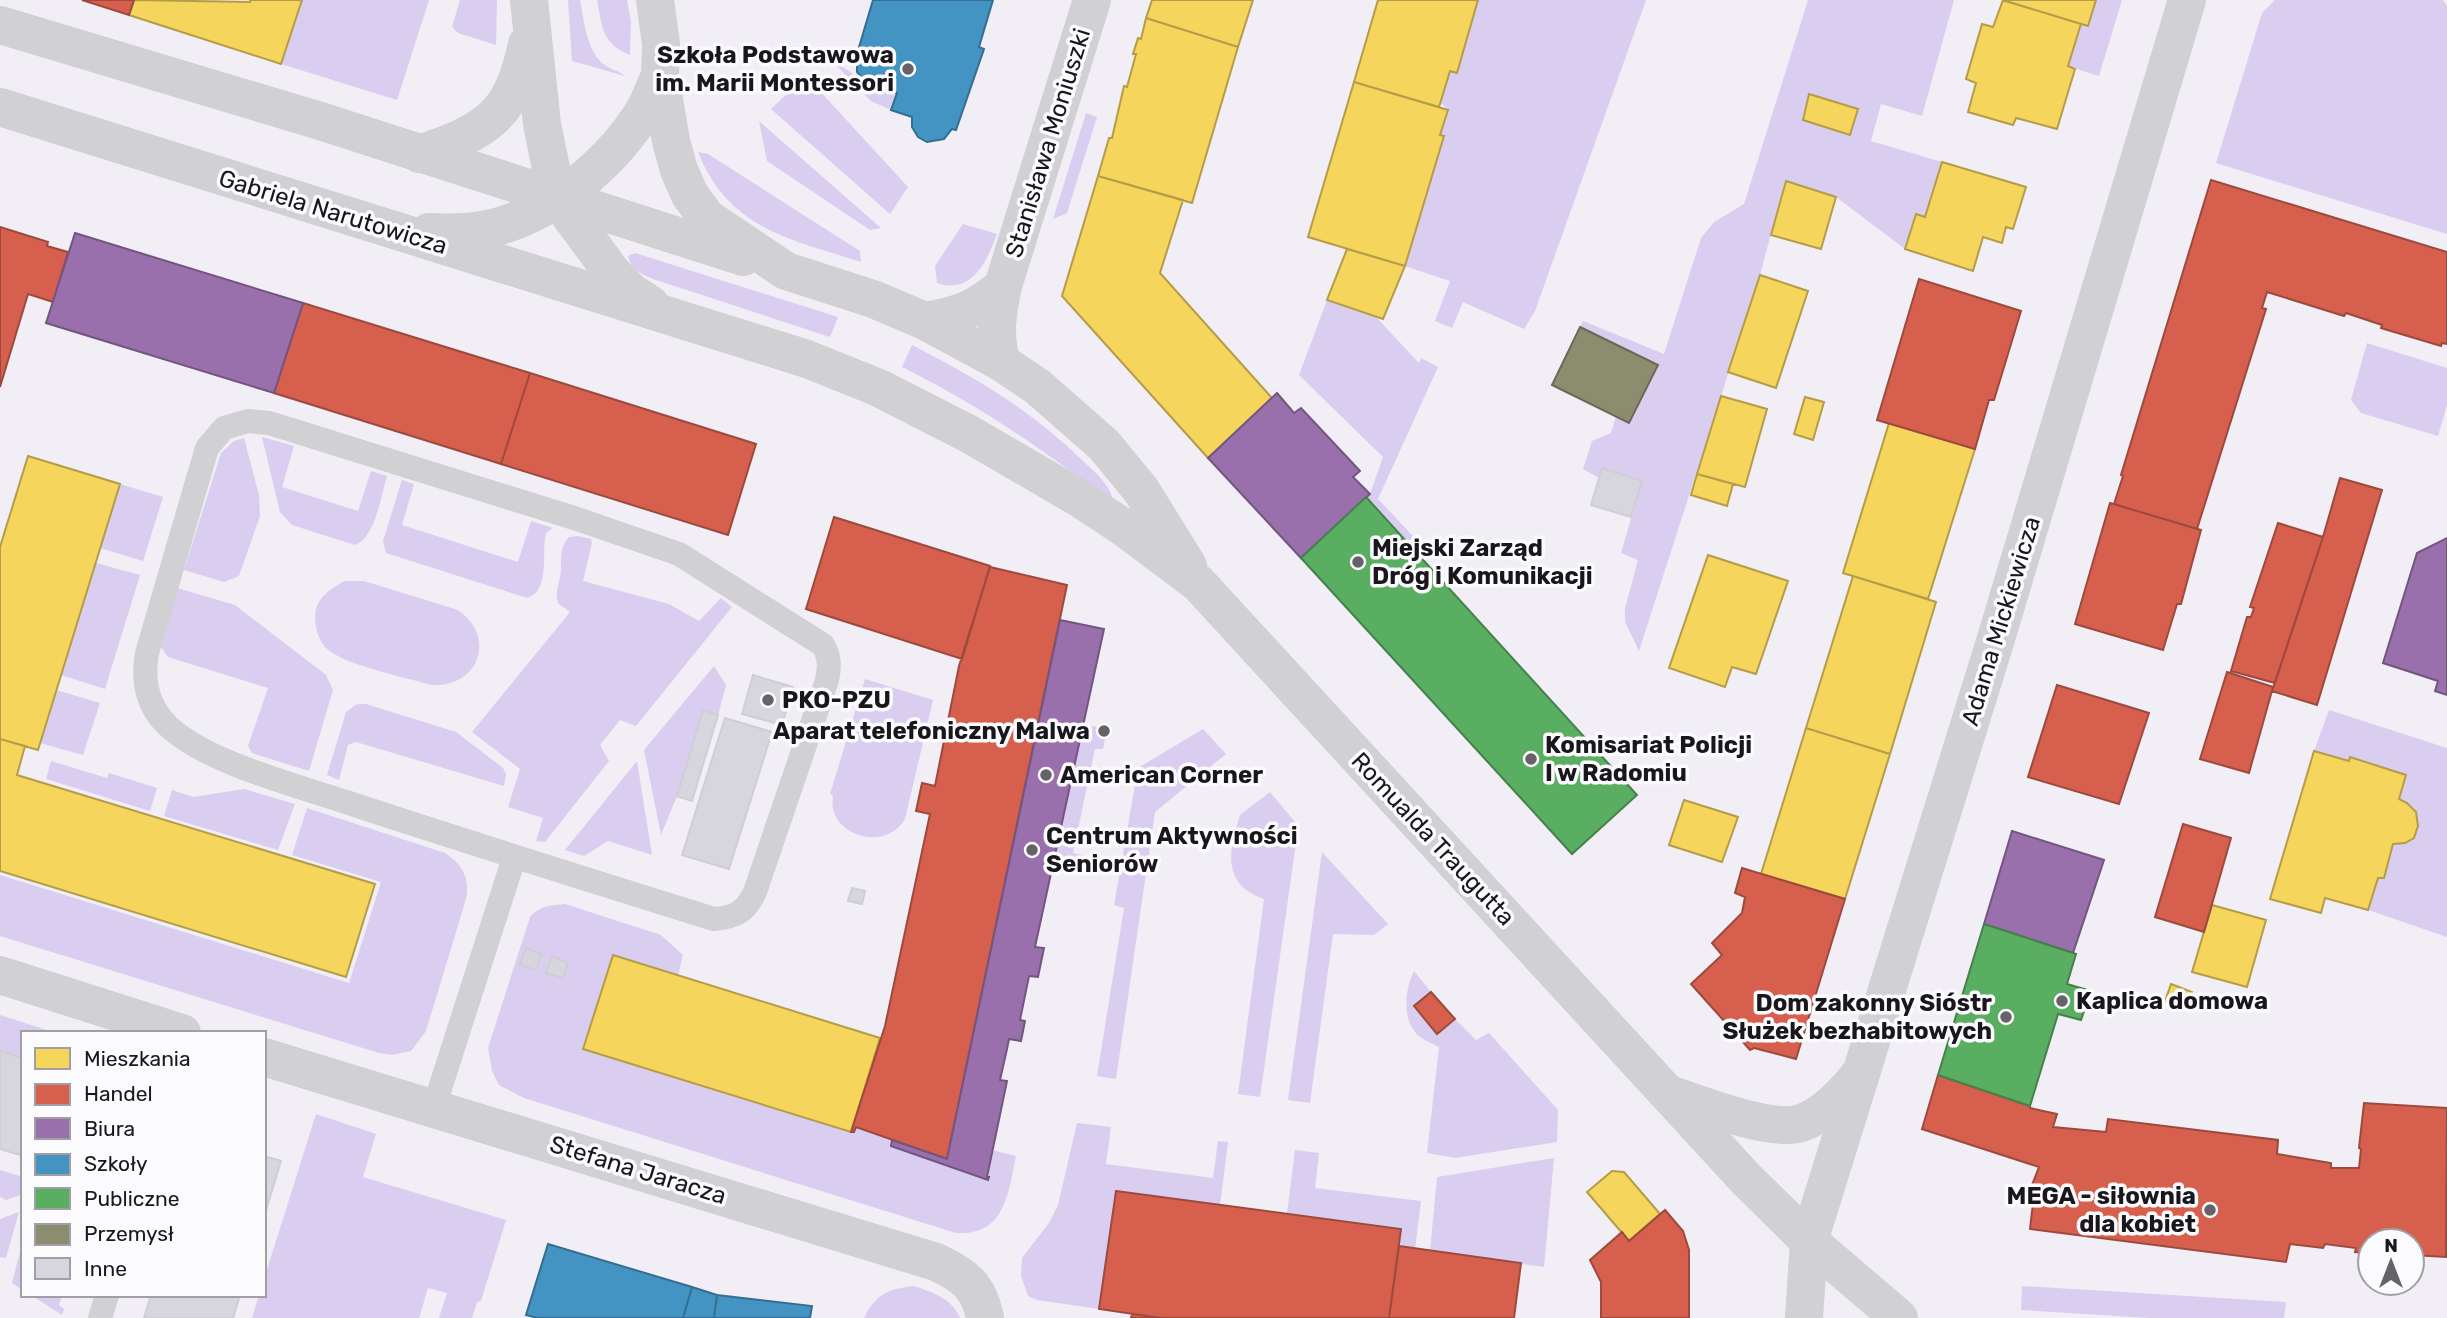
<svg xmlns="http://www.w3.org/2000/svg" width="2447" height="1318" font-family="Rubik,sans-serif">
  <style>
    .green { fill: #d9cef0; fill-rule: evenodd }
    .homes { fill: #f6d55c; stroke: #b49c49; stroke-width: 2 }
    .shops { fill: #d6604d; stroke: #9d4a3e; stroke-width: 2 }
    .offices { fill: #9970ab; stroke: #735580; stroke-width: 2 }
    .schools { fill: #4393c3; stroke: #366e91; stroke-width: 2 }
    .public { fill: #5aae61; stroke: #46814c; stroke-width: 2 }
    .industry { fill: #8c8c6e; stroke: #6a6955; stroke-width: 2 }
    .building { fill: #d7d5de; stroke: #d0ced4; stroke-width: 2 }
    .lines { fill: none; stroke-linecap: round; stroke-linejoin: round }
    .lane { stroke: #d1d0d2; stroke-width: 24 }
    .street { stroke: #d1d0d2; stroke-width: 38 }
    .secondary { stroke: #d1d0d2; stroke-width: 38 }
    .poi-dot { fill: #656268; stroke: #fbfafd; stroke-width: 2.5 }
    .labels { text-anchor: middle; stroke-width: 7; stroke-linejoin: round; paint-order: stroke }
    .poi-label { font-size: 24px; font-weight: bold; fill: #19171c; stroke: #fbfafd; text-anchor: start }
    .street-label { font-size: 24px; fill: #19171c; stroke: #fbfafd }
  </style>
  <rect width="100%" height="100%" fill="#f1eef6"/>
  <!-- green -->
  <path class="green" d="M 302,0 L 429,0 L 397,100 L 281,64 Z
    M 460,0 L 497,0 L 496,45 L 458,33 L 452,27 Z
    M 568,0 L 580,0 C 584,20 586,48 602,63 C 608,69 620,71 625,76 L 572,61 Z
    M 597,0 L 627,0 L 631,22 L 630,55 C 602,44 602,26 597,0 Z
    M 1478,0 L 1646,0 L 1535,311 L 1524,329 L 1463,302 L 1452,328 L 1435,321 L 1450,281 L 1405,266 L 1444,137 L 1440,135 L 1448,110 L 1441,103 L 1450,71 L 1457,72 Z
    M 1808,0 L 1954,0 L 1922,116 L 1881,104 L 1871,141 L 1942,162 L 1925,217 L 1916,215 L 1905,249 L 1836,197 L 1785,181 L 1760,275 L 1639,651 L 1625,622 L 1625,608 L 1638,560 L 1621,553 L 1642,481 L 1602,468 L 1599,478 L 1583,469 L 1592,441 L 1611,433 L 1616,416 L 1629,423 L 1657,365 L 1580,327 L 1583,321 L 1664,354 L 1701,238 L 1714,222 L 1744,204 ZM 1809,94 L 1858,109 L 1851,135 L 1803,120 Z
    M 2096,0 L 2122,0 L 2099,76 L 2068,66 L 2081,24 L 2088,26 Z
    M 2275,0 L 2443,0 L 2447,6 L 2447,234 L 2216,163 L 2262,13 Z
    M 827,56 L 866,83 L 897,93 L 891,110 L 871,101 Z
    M 806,76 L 908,187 L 890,214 L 771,109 Z
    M 1086,113 L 1097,117 L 1067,213 L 1053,219 Z
    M 759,121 L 881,228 L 870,230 L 767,161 Z
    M 698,152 L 708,154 L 860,251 L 861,262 C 789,239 729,229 698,152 Z
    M 963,224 L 997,234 C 987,261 972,295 937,283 L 935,266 Z
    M 635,253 L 838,317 L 830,337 L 653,279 C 641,274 631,269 628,256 Z
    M 1327,300 L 1375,316 L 1419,363 L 1421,358 L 1438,367 L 1378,499 L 1430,554 L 1421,559 L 1366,497 L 1370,494 L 1383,457 L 1299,375 Z
    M 2367,343 L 2447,368 L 2447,405 L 2438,436 L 2361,413 L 2351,400 Z
    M 912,345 C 978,379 1031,410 1084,462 C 1095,472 1110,485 1113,500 L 1110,501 C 1044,450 977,404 902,367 Z
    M 262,437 L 294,446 L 282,487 L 358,511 L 371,471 L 387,476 C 381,496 375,538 355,545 L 292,525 L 280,512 Z
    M 244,438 L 259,495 L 260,516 L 239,576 L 224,582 L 184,570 L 221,453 L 234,441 Z
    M 402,480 L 414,484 L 402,525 L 518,562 L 531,521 L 553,528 L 546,533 C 541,551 551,591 527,598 L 386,553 L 383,541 Z
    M 120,484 L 163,497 L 143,561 L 100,548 Z
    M 578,536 L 591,539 L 592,543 L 583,581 L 669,604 L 699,621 L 721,598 L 732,607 L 636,726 L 620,720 L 600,745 L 609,761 L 545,842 L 536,841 L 543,818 L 508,807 L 520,769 L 472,732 L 570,612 L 558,603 C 554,591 561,581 561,569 C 561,556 560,547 569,537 Z
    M 96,563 L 140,575 L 105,689 L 61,675 Z
    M 345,581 L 364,581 L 458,610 C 497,637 479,688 431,685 C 405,677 342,665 325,647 C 318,639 315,626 315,616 C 316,598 330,589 345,581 Z
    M 177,588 L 235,605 L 326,675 L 333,690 L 309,771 L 252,753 L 248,746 L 268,688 L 168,657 L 161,647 Z
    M 714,666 L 726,685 L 718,715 L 703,711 L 677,796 L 661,835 L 644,750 Z
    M 865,679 L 933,700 L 905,819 C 886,853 826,836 833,796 L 830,794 Z
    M 56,690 L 100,703 L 83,755 L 40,743 Z
    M 357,704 L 366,704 L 456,732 L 503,768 L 506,774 L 504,786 L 356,742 L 348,745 L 339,780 L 327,775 L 346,712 Z
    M 2329,710 L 2447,748 L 2447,937 L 2368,910 L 2378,878 L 2384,878 L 2393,844 L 2405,843 L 2414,838 C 2420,820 2417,807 2399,799 L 2406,775 L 2351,757 L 2349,761 L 2314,751 Z
    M 1082,724 L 1107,729 L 1103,749 L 1095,749 L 1073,853 L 1085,856 L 1082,870 L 1052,864 Z
    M 1203,729 L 1226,754 L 1155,812 L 1116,1079 L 1097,1076 L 1124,908 L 1114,905 L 1138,768 Z
    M 51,761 L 107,778 L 109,773 L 157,788 L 150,811 L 46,779 Z
    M 637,761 L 652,855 L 608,841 L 584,856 L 565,850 Z
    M 244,789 L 295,804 L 278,850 L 164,816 L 172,790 L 193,797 Z
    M 1270,792 L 1300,828 L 1297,836 L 1260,1097 L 1238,1094 L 1264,899 C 1222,884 1228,852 1240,815 Z
    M 307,808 L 445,853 C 463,865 470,878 466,899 L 426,1031 L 411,1051 L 392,1055 L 379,1053 L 0,936 L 0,875 L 349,983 L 381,882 L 292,855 Z
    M 1322,852 L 1388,924 L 1374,935 L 1333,934 L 1310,1103 L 1288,1100 Z
    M 565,904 L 661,935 L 683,955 L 678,976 L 583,1050 L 851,1132 L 854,1132 L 856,1127 L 892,1140 L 891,1146 L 988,1180 L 992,1150 L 1016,1156 C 1008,1194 1005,1236 956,1233 L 524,1098 L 499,1085 L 492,1071 L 488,1048 L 530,917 C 540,906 551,905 565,904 Z
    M 1414,971 L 1431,992 L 1414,1007 L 1437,1033 L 1455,1019 L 1476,1040 L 1489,1033 L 1558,1110 L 1557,1142 L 1455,1158 L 1427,1153 L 1439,1047 C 1433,1044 1425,1041 1419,1036 C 1401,1020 1405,990 1414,971 Z
    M 0,1015 L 53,1032 L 53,1033 L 23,1033 L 23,1058 L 0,1051 Z
    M 316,1114 L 376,1134 L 363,1177 L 506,1220 L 481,1301 L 477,1302 L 472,1318 L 439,1318 L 447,1293 L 428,1288 L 419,1318 L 252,1318 L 259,1295 L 264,1295 L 264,1279 Z
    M 1077,1123 L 1111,1127 L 1106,1164 L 1213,1178 L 1218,1141 L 1228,1142 L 1220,1205 L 1116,1191 L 1099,1309 L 1037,1300 L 1028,1296 L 1021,1276 L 1022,1258 L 1049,1223 L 1058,1205 Z
    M 1295,1150 L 1319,1153 L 1315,1188 L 1421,1201 L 1415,1249 L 1399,1246 L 1401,1229 L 1287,1213 Z
    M 1554,1158 L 1544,1267 L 1430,1251 L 1437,1177 Z
    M 0,1170 L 23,1177 L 23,1194 L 6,1200 L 0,1197 Z
    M 19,1212 L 6,1258 L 0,1257 L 0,1219 Z
    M 23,1240 L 23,1290 L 12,1283 Z
    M 914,1286 C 932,1292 953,1299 960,1318 L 864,1318 C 877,1293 888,1289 914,1286 Z
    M 2022,1286 L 2286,1302 L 2284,1318 L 2149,1318 L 2021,1310 Z
    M 31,1295 L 62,1295 L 59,1305 L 64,1309 L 62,1315 Z"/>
  <!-- homes -->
  <path class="homes" d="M 134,0 L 250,2 L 250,0 L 302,0 L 281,64 L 129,15 Z
    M 1152,0 L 1253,0 L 1238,47 L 1146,18 Z
    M 1378,0 L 1478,0 L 1457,73 L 1450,71 L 1439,107 L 1354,82 Z
    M 2002,0 L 2096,0 L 2088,26 Z
    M 2003,0 L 2081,24 L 2068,66 L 2075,69 L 2057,129 L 2016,118 L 2013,125 L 1968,112 L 1976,83 L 1966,79 L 1982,24 L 1993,27 Z
    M 1146,18 L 1238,47 L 1192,203 L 1098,176 L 1109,138 L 1112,138 L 1124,86 L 1127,87 L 1136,54 L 1133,54 L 1138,38 L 1141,39 Z
    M 1354,82 L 1448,110 L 1440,135 L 1444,136 L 1405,266 L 1308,237 Z
    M 1809,94 L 1858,109 L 1850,135 L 1803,120 Z
    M 1942,162 L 2026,187 L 2013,229 L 2006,227 L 2002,243 L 1983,237 L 1973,271 L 1905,249 L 1916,214 L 1925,217 Z
    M 1098,176 L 1183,200 L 1160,273 L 1272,398 L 1208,458 L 1062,296 Z
    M 1786,181 L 1836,197 L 1821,249 L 1771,235 Z
    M 1347,249 L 1405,266 L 1383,319 L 1327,300 Z
    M 1760,275 L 1808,291 L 1776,388 L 1728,372 Z
    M 1721,396 L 1767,409 L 1745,487 L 1697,474 Z
    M 1805,397 L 1824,402 L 1813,440 L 1794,434 Z
    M 1889,423 L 1975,449 L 1928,599 L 1843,573 Z
    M 28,456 L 120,484 L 38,750 L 0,739 L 0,547 Z
    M 1697,474 L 1733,484 L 1727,506 L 1691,495 Z
    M 1708,555 L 1788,581 L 1756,674 L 1732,667 L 1725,687 L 1669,668 Z
    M 1853,576 L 1936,602 L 1890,754 L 1806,728 Z
    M 1806,728 L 1890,754 L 1845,899 L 1761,874 Z
    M 0,739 L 25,746 L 17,775 L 375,884 L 346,977 L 0,871 Z
    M 2314,751 L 2349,761 L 2350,757 L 2406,775 L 2399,799 L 2407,803 L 2416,812 L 2418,826 L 2414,838 L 2405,843 L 2393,844 L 2384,878 L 2378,878 L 2368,910 L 2325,898 L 2321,913 L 2270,899 Z
    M 1684,800 L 1738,817 L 1722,862 L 1669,845 Z
    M 2212,905 L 2266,920 L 2247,987 L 2192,972 Z
    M 613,955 L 880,1038 L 851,1132 L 583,1049 Z
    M 2171,984 L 2192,992 L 2186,1008 L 2165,1001 Z
    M 1612,1171 L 1624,1172 L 1660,1214 L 1629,1241 L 1587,1192 Z"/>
  <!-- shops -->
  <path class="shops" d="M 82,0 L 134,0 L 129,15 Z
    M 2211,180 L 2447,252 L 2447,344 L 2442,343 L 2441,346 L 2381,328 L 2382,325 L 2346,313 L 2344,316 L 2267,292 L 2262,308 L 2266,309 L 2197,529 L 2114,504 L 2123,476 L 2121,475 Z
    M 0,227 L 48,242 L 47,246 L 68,252 L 53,302 L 28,294 L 0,387 Z
    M 1919,279 L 2021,311 L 1994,400 L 1989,400 L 1975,449 L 1877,420 Z
    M 303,303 L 530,373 L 501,464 L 274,393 Z
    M 530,373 L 756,444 L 728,535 L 501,464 Z
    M 2340,478 L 2382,490 L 2317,705 L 2272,691 L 2323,537 Z
    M 2110,503 L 2201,530 L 2181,604 L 2177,604 L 2163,650 L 2075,624 Z
    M 834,517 L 990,566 L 962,659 L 806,609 Z
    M 2278,523 L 2323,537 L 2275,683 L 2231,671 L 2247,617 L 2251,617 L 2254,608 L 2250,607 Z
    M 990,567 L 1067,585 L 947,1159 L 856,1127 L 854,1132 L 851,1132 L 885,1026 L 930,814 L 916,811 L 922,783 L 935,786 L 959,666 Z
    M 2227,672 L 2273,687 L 2249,773 L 2200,759 Z
    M 2057,685 L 2149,713 L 2119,804 L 2028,777 Z
    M 2183,824 L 2231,838 L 2204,932 L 2155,917 Z
    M 1742,868 L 1845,899 L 1796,1059 L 1754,1048 L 1750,1050 L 1691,984 L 1722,955 L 1712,943 L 1742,913 L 1745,897 L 1735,893 Z
    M 1431,992 L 1455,1019 L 1437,1034 L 1414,1006 Z
    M 1938,1075 L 2030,1106 L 2030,1108 L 2057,1114 L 2053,1127 L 2106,1132 L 2108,1119 L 2278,1140 L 2277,1154 L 2331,1163 L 2331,1168 L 2359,1168 L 2361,1149 L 2359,1148 L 2364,1103 L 2447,1108 L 2446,1257 L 2412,1255 L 2412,1241 L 2370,1241 L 2370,1253 L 2355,1252 L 2356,1248 L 2325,1244 L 2323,1248 L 2290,1244 L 2286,1262 L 2030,1229 L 2034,1194 L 2032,1185 L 2039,1167 L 1922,1129 Z
    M 1116,1191 L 1401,1229 L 1389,1318 L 1161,1318 L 1099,1309 Z
    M 1665,1210 L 1683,1231 L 1689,1250 L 1689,1318 L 1601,1318 L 1601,1282 L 1590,1260 L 1622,1232 L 1629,1241 Z
    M 1399,1246 L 1521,1263 L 1514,1318 L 1389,1318 Z
    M 1132,1314 L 1161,1318 L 1131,1318 Z"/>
  <!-- offices -->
  <path class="offices" d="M 75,233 L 303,303 L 274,393 L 46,323 Z
    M 1277,393 L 1294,413 L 1301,408 L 1360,471 L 1353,477 L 1370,494 L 1301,558 L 1208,458 Z
    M 2447,538 L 2447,695 L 2435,691 L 2438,681 L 2383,663 L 2417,553 Z
    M 1060,620 L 1104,629 L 1035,947 L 1044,948 L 1038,977 L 1029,976 L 1020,1020 L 1025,1021 L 1021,1041 L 1009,1039 L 1007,1049 L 1000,1080 L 1007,1081 L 987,1177 L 989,1177 L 988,1180 L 891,1146 L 892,1140 L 947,1159 Z
    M 2012,831 L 2104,860 L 2073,953 L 1984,924 Z"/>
  <!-- schools -->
  <path class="schools" d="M 873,0 L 993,0 L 979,47 L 984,49 L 956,130 L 952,129 L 944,139 L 927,142 L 918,137 L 912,127 L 912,117 L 891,110 L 897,93 L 866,83 L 857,72 L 857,54 Z
    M 548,1244 L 692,1287 L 683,1318 L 538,1318 L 526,1315 Z
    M 692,1287 L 717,1295 L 714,1318 L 683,1318 Z
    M 717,1295 L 812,1306 L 810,1318 L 714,1318 Z"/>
  <!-- public -->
  <path class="public" d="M 1366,497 L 1637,795 L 1572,854 L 1301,558 Z
    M 1984,924 L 2076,954 L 2067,984 L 2091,991 L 2081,1020 L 2058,1014 L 2030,1106 L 1938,1075 Z"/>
  <!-- industry -->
  <path class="industry" d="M 1580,327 L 1658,365 L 1629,423 L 1552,385 Z"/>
  <!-- building -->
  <path class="building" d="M 1602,468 L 1642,481 L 1631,517 L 1591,505 Z
    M 753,675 L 793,687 L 782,725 L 742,714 Z
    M 703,710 L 718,715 L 692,801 L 677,796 Z
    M 725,718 L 772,732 L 729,869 L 682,855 Z
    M 852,888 L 865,891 L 862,904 L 848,901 Z
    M 526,948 L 541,954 L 536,970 L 520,965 Z
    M 552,956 L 568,963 L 563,978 L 546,973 Z
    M 0,1051 L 23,1058 L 23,1156 L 0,1149 Z
    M 264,1156 L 281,1161 L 264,1217 Z
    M 151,1295 L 240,1295 L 233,1318 L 144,1318 Z"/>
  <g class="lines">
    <!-- lane -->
    <path class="lane" d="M 248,421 L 269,423 L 574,518 L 679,554 L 823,645 C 830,657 830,666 827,680 L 755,892 C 745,912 736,917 714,919 C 592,881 470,843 349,803 C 298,786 205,762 168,726 C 147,706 142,681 147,653 L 207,448 L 224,428 Z
      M 434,1107 L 514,858
      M 100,1318 L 107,1295"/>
    <!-- street -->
    <path class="street" d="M 925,321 C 959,315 977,309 1003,286
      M 1001,362 C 994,332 997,316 1003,286 L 1092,0
      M 0,975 L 182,1033
      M 264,1057 L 936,1262 C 964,1275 979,1286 985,1318
      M 1669,1094 C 1700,1104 1771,1133 1801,1123 C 1825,1115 1844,1094 1859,1075
      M 1809,1241 L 1995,642 L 2187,0"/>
    <!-- secondary -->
    <path class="secondary" d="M 529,0 L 542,124 L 557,198 L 611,271 L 631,292 L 650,304
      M 655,0 L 661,44 L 660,75 L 671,141 L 679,170 L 690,195 L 707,218 L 786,271 L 873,299 L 925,321 L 1001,362 L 1038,387 L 1104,445 L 1141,490 L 1188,566
      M 0,25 L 317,120 L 743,257
      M 0,107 L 807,359 L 879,388 L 969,434 L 1079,498 L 1126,529 L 1198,583 L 1746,1179 L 1809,1241 L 1899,1318
      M 419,154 C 487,131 512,117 527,44
      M 429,232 C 450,233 471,233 492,228 C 552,214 614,161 645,109 C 651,98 655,86 660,75
      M 1804,1318 L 1809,1241"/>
  </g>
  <!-- markers -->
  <g class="poi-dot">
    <circle cx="908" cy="69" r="7"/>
    <circle cx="1358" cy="562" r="7"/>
    <circle cx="768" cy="700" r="7"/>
    <circle cx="1104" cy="731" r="7"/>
    <circle cx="1531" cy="759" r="7"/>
    <circle cx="1046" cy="775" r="7"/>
    <circle cx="1032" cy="850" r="7"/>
    <circle cx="2062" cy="1001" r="7"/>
    <circle cx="2006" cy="1017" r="7"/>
    <circle cx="2210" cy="1210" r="7"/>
  </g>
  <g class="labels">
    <!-- poi labels -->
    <g class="poi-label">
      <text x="894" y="63" text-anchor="end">Szkoła Podstawowa<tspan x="894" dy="28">im. Marii Montessori</tspan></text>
      <text x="1372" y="556">Miejski Zarząd<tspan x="1372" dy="28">Dróg i Komunikacji</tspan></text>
      <text x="782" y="708">PKO-PZU</text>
      <text x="1090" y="739" text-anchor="end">Aparat telefoniczny Malwa</text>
      <text x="1545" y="753">Komisariat Policji<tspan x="1545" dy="28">I w Radomiu</tspan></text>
      <text x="1060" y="783">American Corner</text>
      <text x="1046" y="844">Centrum Aktywności<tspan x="1046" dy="28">Seniorów</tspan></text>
      <text x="2076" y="1009">Kaplica domowa</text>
      <text x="1992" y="1011" text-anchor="end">Dom zakonny Sióstr<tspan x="1992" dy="28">Służek bezhabitowych</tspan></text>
      <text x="2196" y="1204" text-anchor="end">MEGA - siłownia<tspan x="2196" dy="28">dla kobiet</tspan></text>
    </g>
    <!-- street labels -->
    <g class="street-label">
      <text transform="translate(1048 143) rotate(-73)" y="8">Stanisława Moniuszki</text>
      <text transform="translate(333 212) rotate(17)" y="8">Gabriela Narutowicza</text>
      <text transform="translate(2001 621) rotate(-73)" y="8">Adama Mickiewicza</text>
      <text transform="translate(1433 839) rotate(47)" y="8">Romualda Traugutta</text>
      <text transform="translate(638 1170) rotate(17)" y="8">Stefana Jaracza</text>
    </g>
  </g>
  <!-- legend -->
  <rect x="21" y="1031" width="245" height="266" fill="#fbfafd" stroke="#a19fa3" stroke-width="2"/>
  <rect x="35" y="1048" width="35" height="21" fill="#f6d55c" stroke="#a19fa3" stroke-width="2"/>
  <text x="84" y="1066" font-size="21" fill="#19171c">Mieszkania</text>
  <rect x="35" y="1084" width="35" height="21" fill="#d6604d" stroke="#a19fa3" stroke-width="2"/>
  <text x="84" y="1101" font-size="21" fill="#19171c">Handel</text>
  <rect x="35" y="1118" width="35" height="21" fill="#9970ab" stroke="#a19fa3" stroke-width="2"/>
  <text x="84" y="1136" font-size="21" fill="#19171c">Biura</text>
  <rect x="35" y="1154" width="35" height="21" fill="#4393c3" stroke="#a19fa3" stroke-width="2"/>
  <text x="84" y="1171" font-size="21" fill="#19171c">Szkoły</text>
  <rect x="35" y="1188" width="35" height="21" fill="#5aae61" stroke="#a19fa3" stroke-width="2"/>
  <text x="84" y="1206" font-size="21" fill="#19171c">Publiczne</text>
  <rect x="35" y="1224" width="35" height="21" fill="#8c8c6e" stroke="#a19fa3" stroke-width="2"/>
  <text x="84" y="1241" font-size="21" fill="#19171c">Przemysł</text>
  <rect x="35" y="1258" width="35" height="21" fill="#d7d5de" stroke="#a19fa3" stroke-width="2"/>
  <text x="84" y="1276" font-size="21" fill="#19171c">Inne</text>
  <!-- north arrow -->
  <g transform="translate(2391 1262)"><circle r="33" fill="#fbfafd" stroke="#a19fa3" stroke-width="2"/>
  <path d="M0-5L12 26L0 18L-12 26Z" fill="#656268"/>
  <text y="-10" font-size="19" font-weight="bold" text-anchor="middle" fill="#19171c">N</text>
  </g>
</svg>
